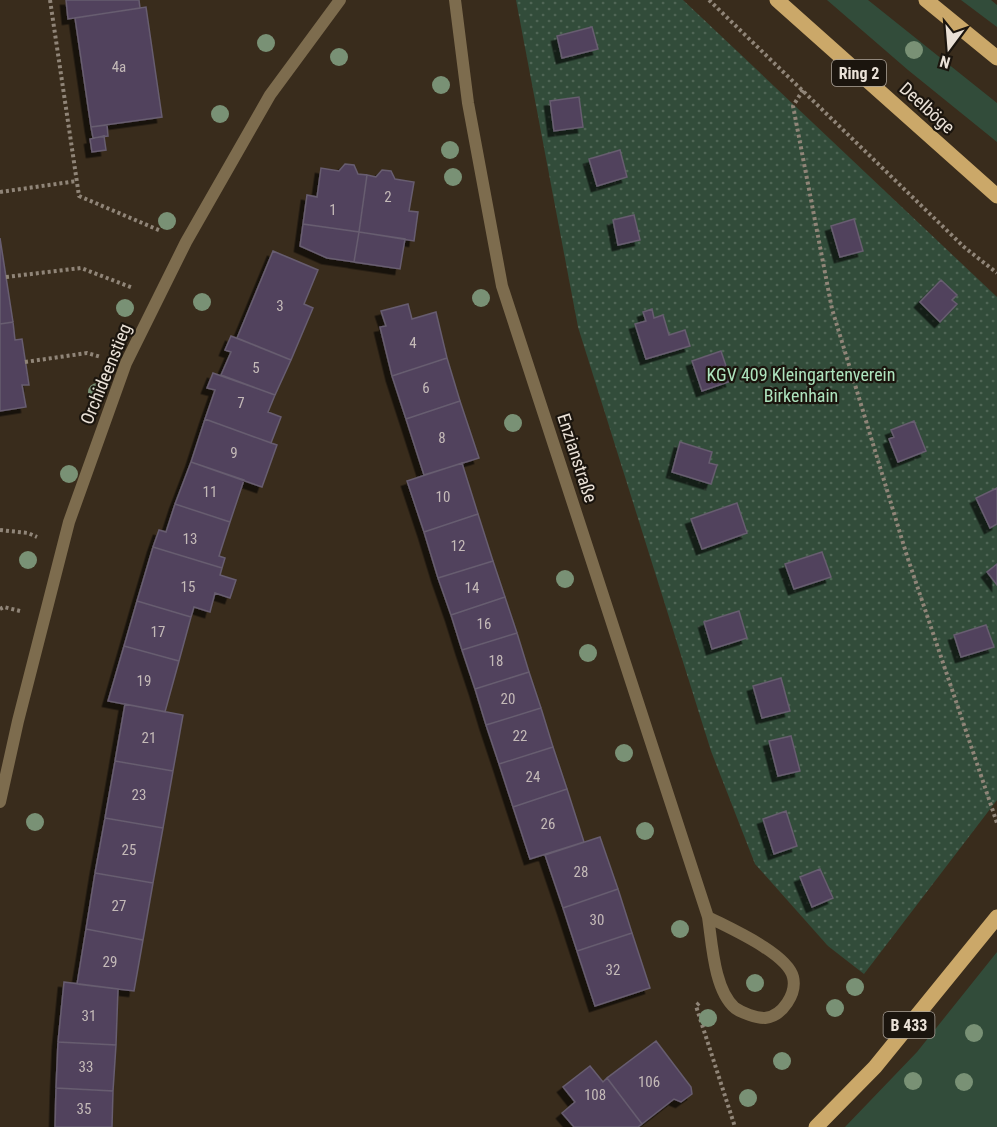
<svg xmlns="http://www.w3.org/2000/svg" width="997" height="1127" font-family="'Roboto Condensed',sans-serif">
  <style>
    .green { fill: #324c3a }
    .garden { fill: url(#garden-dots) }
    .building { fill: #51435d; stroke: #675d70; stroke-width: 1.5; filter: url(#shadow) }
    .lines { fill: none; stroke-linecap: round; stroke-linejoin: round }
    .path { stroke: #908578; stroke-width: 4; stroke-dasharray: 3 3; stroke-linecap: butt }
    .street { stroke: #7d6c4e; stroke-width: 12 }
    .primary { stroke: #cba869; stroke-width: 15 }
    .tree { fill: #799175 }
    .labels { text-anchor: middle; stroke-width: 4.5; stroke-linejoin: round; paint-order: stroke }
    .number-label { font-size: 15px; fill: #c4bab8 }
    .shield { fill: #1b150e; stroke: #aca49b; stroke-width: 1.5 }
    .shield-label { font-size: 16px; font-weight: bold; fill: #eae1d7 }
    .street-label { font-size: 18px; fill: #eae1d7; stroke: #1b150e }
    .park-label { font-size: 18px; fill: #aee4be; stroke: #1b150e }
  </style>
  <defs>
    <pattern id="garden-dots" width="8" height="8" patternUnits="userSpaceOnUse" patternTransform="scale(1.5)"><rect width="8" height="8" fill="#324c3a"/><path d="M2 2h.1M6 6h.1" fill="none" stroke="#506656" stroke-width="1.8" stroke-linecap="round"/></pattern>
    <filter id="shadow"><feDropShadow dx="-5.5" dy="5.5" stdDeviation="0" flood-color="#0009"/></filter>
  </defs>
  <rect width="100%" height="100%" fill="#392c1c"/>
  <!-- green -->
  <path class="green" d="M 827,0 L 868,0 L 997,103 L 997,142 L 908,70 Z
    M 961,0 L 991,0 L 997,5 L 997,27 Z
    M 997,952 L 997,1127 L 845,1127 L 917,1052 Z"/>
  <!-- garden -->
  <path class="garden" d="M 516,0 L 683,0 L 997,297 L 997,800 L 864,974 L 828,946 L 755,864 L 711,751 L 578,327 Z"/>
  <!-- building -->
  <path class="building" d="M 66,0 L 139,0 L 140,8 L 68,19 Z
    M 146,7 L 162,117 L 91,127 L 75,18 Z
    M 592,27 L 598,49 L 562,58 L 557,36 Z
    M 579,97 L 583,127 L 554,131 L 550,101 Z
    M 107,125 L 108,136 L 93,138 L 91,127 Z
    M 104,136 L 106,150 L 92,152 L 90,139 Z
    M 620,150 L 627,177 L 597,186 L 589,159 Z
    M 345,164 L 354,165 L 358,174 L 367,175 L 359,232 L 303,224 L 307,195 L 317,197 L 321,168 L 339,171 Z
    M 382,170 L 391,171 L 395,179 L 414,182 L 409,211 L 418,212 L 414,241 L 359,232 L 367,175 L 376,177 Z
    M 634,215 L 640,240 L 618,245 L 613,220 Z
    M 854,219 L 863,251 L 840,257 L 831,226 Z
    M 303,224 L 359,232 L 354,262 L 327,258 L 300,246 Z
    M 359,232 L 405,239 L 400,269 L 354,262 Z
    M 0,238 L 13,322 L 0,324 Z
    M 273,251 L 318,270 L 304,304 L 313,308 L 291,360 L 237,338 Z
    M 941,280 L 957,295 L 952,300 L 957,304 L 940,322 L 920,302 Z
    M 408,304 L 412,319 L 436,312 L 447,358 L 392,376 L 380,327 L 386,326 L 381,311 Z
    M 652,309 L 654,318 L 663,315 L 669,335 L 685,330 L 690,346 L 646,359 L 635,324 L 646,321 L 643,312 Z
    M 13,322 L 15,340 L 22,339 L 29,385 L 22,385 L 26,407 L 0,411 L 0,324 Z
    M 231,336 L 291,360 L 275,395 L 221,375 L 231,352 L 225,350 Z
    M 721,351 L 731,381 L 702,391 L 692,361 Z
    M 447,358 L 460,401 L 406,419 L 392,376 Z
    M 213,373 L 275,395 L 268,412 L 281,417 L 271,443 L 205,419 L 215,390 L 207,388 Z
    M 460,401 L 479,458 L 424,475 L 406,419 Z
    M 205,419 L 277,445 L 262,487 L 191,462 Z
    M 914,421 L 926,451 L 898,462 L 889,439 L 894,437 L 891,430 Z
    M 680,442 L 712,452 L 709,463 L 717,465 L 711,484 L 672,472 Z
    M 191,462 L 244,480 L 230,522 L 175,504 Z
    M 462,463 L 478,514 L 424,532 L 407,481 Z
    M 997,488 L 997,524 L 990,528 L 976,498 Z
    M 737,503 L 747,533 L 702,549 L 691,519 Z
    M 175,504 L 230,522 L 219,556 L 225,558 L 222,568 L 153,547 L 159,530 L 166,532 Z
    M 478,514 L 493,561 L 438,578 L 424,532 Z
    M 153,547 L 222,568 L 220,575 L 236,580 L 230,598 L 215,593 L 210,612 L 194,607 L 191,617 L 137,601 Z
    M 822,552 L 831,577 L 794,589 L 785,564 Z
    M 493,561 L 505,597 L 451,615 L 438,578 Z
    M 997,564 L 997,585 L 987,572 Z
    M 505,597 L 517,633 L 462,650 L 451,615 Z
    M 137,601 L 191,617 L 179,661 L 124,646 Z
    M 739,611 L 747,638 L 712,649 L 704,622 Z
    M 986,625 L 994,647 L 961,657 L 954,635 Z
    M 517,633 L 529,672 L 475,689 L 462,650 Z
    M 124,646 L 179,661 L 165,712 L 108,701 Z
    M 529,672 L 541,708 L 486,725 L 475,689 Z
    M 781,678 L 790,711 L 762,718 L 753,686 Z
    M 125,704 L 183,715 L 173,771 L 115,761 Z
    M 541,708 L 553,747 L 499,764 L 486,725 Z
    M 791,736 L 800,771 L 778,776 L 769,741 Z
    M 553,747 L 567,789 L 513,807 L 499,764 Z
    M 115,761 L 173,771 L 163,828 L 105,818 Z
    M 567,789 L 584,842 L 530,859 L 513,807 Z
    M 786,811 L 797,846 L 774,854 L 763,819 Z
    M 105,818 L 163,828 L 153,883 L 95,873 Z
    M 600,837 L 618,889 L 563,908 L 545,855 Z
    M 820,869 L 833,898 L 812,907 L 800,877 Z
    M 95,873 L 153,883 L 143,940 L 86,929 Z
    M 618,889 L 632,933 L 577,951 L 563,908 Z
    M 86,929 L 143,940 L 134,991 L 77,984 Z
    M 632,933 L 650,988 L 595,1006 L 577,951 Z
    M 64,982 L 118,989 L 116,1045 L 58,1042 Z
    M 656,1041 L 691,1087 L 692,1094 L 681,1102 L 674,1099 L 642,1124 L 607,1078 Z
    M 58,1042 L 116,1045 L 113,1091 L 56,1088 Z
    M 590,1066 L 603,1082 L 607,1078 L 642,1124 L 638,1127 L 574,1127 L 562,1113 L 575,1102 L 563,1087 Z
    M 56,1088 L 113,1091 L 112,1127 L 55,1127 Z"/>
  <g class="lines">
    <!-- path -->
    <path class="path" d="M 50,0 L 79,196 L 161,231
      M 709,0 L 964,247 L 997,273
      M 803,90 L 793,106 L 832,309 L 907,556 L 997,823
      M 0,192 L 77,181
      M 6,277 L 81,268 L 133,288
      M 25,362 L 87,353 L 101,357
      M 0,530 L 28,533 L 37,537
      M 0,609 L 4,607 L 20,611
      M 699,1003 L 696,1006 L 735,1127"/>
    <!-- street -->
    <path class="street" d="M 455,0 L 468,103 L 502,286 L 708,917
      M 0,802 L 18,721 L 69,522 L 126,363 L 186,242 L 270,95 L 340,0
      M 708,917 C 729,928 787,953 793,977 C 797,993 783,1016 765,1018 C 756,1018 742,1013 735,1008 C 714,990 712,943 708,917 Z"/>
    <!-- primary -->
    <path class="primary" d="M 777,0 L 997,196
      M 926,0 L 997,58
      M 816,1127 L 875,1067 L 997,917"/>
  </g>
  <!-- trees -->
  <g class="tree">
    <circle cx="266" cy="43" r="9"/>
    <circle cx="914" cy="50" r="9"/>
    <circle cx="339" cy="57" r="9"/>
    <circle cx="441" cy="85" r="9"/>
    <circle cx="220" cy="114" r="9"/>
    <circle cx="450" cy="150" r="9"/>
    <circle cx="453" cy="177" r="9"/>
    <circle cx="167" cy="221" r="9"/>
    <circle cx="481" cy="298" r="9"/>
    <circle cx="202" cy="302" r="9"/>
    <circle cx="125" cy="308" r="9"/>
    <circle cx="97" cy="392" r="9"/>
    <circle cx="513" cy="423" r="9"/>
    <circle cx="69" cy="474" r="9"/>
    <circle cx="28" cy="560" r="9"/>
    <circle cx="565" cy="579" r="9"/>
    <circle cx="588" cy="653" r="9"/>
    <circle cx="624" cy="753" r="9"/>
    <circle cx="35" cy="822" r="9"/>
    <circle cx="645" cy="831" r="9"/>
    <circle cx="680" cy="929" r="9"/>
    <circle cx="755" cy="983" r="9"/>
    <circle cx="855" cy="987" r="9"/>
    <circle cx="835" cy="1008" r="9"/>
    <circle cx="708" cy="1018" r="9"/>
    <circle cx="974" cy="1033" r="9"/>
    <circle cx="782" cy="1061" r="9"/>
    <circle cx="913" cy="1081" r="9"/>
    <circle cx="964" cy="1082" r="9"/>
    <circle cx="748" cy="1098" r="9"/>
  </g>
  <g class="labels">
    <!-- number labels -->
    <g class="number-label">
      <text x="119" y="72">4a</text>
      <text x="388" y="202">2</text>
      <text x="333" y="215">1</text>
      <text x="280" y="311">3</text>
      <text x="413" y="348">4</text>
      <text x="256" y="373">5</text>
      <text x="426" y="393">6</text>
      <text x="241" y="408">7</text>
      <text x="442" y="443">8</text>
      <text x="234" y="458">9</text>
      <text x="210" y="497">11</text>
      <text x="443" y="502">10</text>
      <text x="190" y="544">13</text>
      <text x="458" y="551">12</text>
      <text x="188" y="592">15</text>
      <text x="472" y="593">14</text>
      <text x="484" y="629">16</text>
      <text x="158" y="637">17</text>
      <text x="496" y="666">18</text>
      <text x="144" y="686">19</text>
      <text x="508" y="704">20</text>
      <text x="520" y="741">22</text>
      <text x="149" y="743">21</text>
      <text x="533" y="782">24</text>
      <text x="139" y="800">23</text>
      <text x="548" y="829">26</text>
      <text x="129" y="855">25</text>
      <text x="581" y="877">28</text>
      <text x="119" y="911">27</text>
      <text x="597" y="925">30</text>
      <text x="110" y="967">29</text>
      <text x="613" y="975">32</text>
      <text x="89" y="1021">31</text>
      <text x="86" y="1072">33</text>
      <text x="649" y="1087">106</text>
      <text x="595" y="1100">108</text>
      <text x="84" y="1114">35</text>
    </g>
    <!-- shield labels -->
    <g class="shield">
      <rect x="832" y="60" width="54" height="26" rx="4.5"/>
      <rect x="883.5" y="1012" width="51" height="26" rx="4.5"/>
    </g>
    <g class="shield-label">
      <text x="859" y="79">Ring 2</text>
      <text x="909" y="1031">B 433</text>
    </g>
    <!-- street labels -->
    <g class="street-label">
      <text transform="translate(927 108) rotate(42)" y="6">Deelböge</text>
      <text transform="translate(106 374) rotate(-68)" y="6">Orchideenstieg</text>
      <text transform="translate(577 458) rotate(72)" y="6">Enzianstraße</text>
    </g>
    <!-- park labels -->
    <g class="park-label">
      <text x="801" y="381">KGV 409 Kleingartenverein<tspan x="801" dy="21">Birkenhain</tspan></text>
    </g>
  </g>
  <!-- north arrow -->
  <g transform="translate(949 48) rotate(196)" stroke="#1b150e" stroke-width="4.5" paint-order="stroke">
  <path d="M0-4.5L10 22L0 15L-10 22Z" fill="#eae1d7"/>
  <text y="-9" font-size="16" font-weight="bold" text-anchor="middle" fill="#eae1d7">N</text>
  </g>
</svg>
